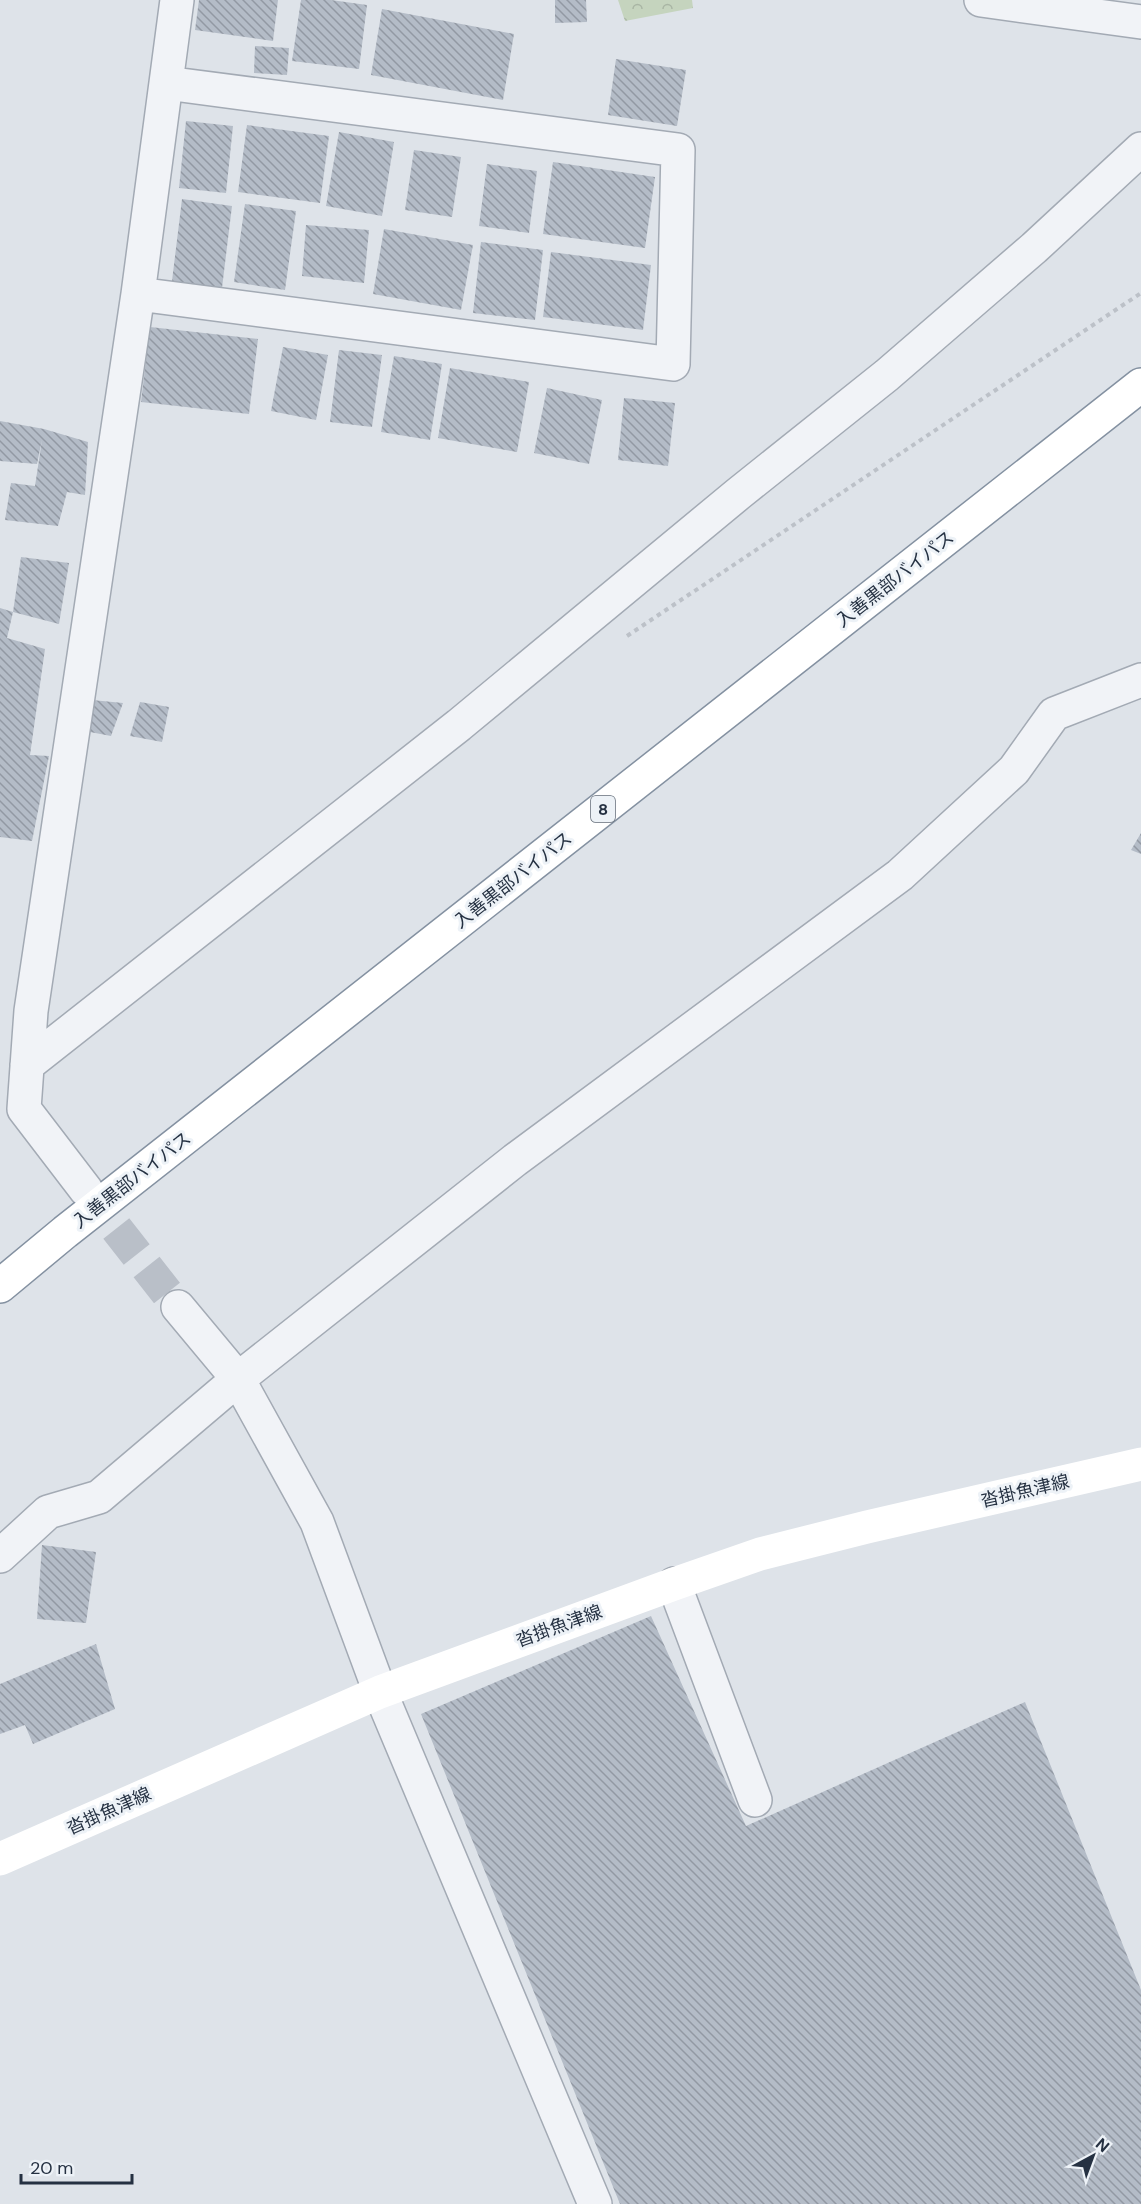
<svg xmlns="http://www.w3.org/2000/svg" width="1141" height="2204" font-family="'DM Sans','Noto Sans JP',sans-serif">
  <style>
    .forest { fill: url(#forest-crowns) }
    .building { fill: url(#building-back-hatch) }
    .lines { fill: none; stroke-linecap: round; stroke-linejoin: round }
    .minor-tunnel { stroke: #b9bfc8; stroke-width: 33; stroke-dasharray: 33 16; stroke-linecap: butt }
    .minor-casing { stroke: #a3aab4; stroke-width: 36 }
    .trunk-casing { stroke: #8491a1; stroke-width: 36 }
    .path { stroke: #bcc1c8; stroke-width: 4; stroke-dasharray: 4.5 4.5; stroke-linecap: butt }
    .minor { stroke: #f1f3f7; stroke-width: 33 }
    .secondary { stroke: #fff; stroke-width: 33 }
    .trunk { stroke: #fff; stroke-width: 33 }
    .labels { text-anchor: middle; stroke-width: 6; stroke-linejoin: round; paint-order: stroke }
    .shield { fill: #edf2f7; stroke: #616b78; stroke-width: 1.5 }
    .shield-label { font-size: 16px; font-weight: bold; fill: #253142 }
    .street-label { font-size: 18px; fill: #253142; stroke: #edf2f7 }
  </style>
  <defs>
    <pattern id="forest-crowns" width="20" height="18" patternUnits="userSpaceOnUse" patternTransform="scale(1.5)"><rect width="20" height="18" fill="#c5d4be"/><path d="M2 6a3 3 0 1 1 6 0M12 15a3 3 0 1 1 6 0" fill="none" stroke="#a9b6a4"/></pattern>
    <pattern id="building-back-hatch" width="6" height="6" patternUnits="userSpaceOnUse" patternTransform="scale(1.5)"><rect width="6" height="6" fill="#b4bcc7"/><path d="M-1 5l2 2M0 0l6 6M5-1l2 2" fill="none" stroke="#9299a3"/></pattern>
  </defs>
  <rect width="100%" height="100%" fill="#dee3e9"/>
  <!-- forest -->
  <path class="forest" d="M 618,0 L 692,0 L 693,8 L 625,21 Z"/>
  <!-- building -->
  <path class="building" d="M 199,0 L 278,0 L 273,41 L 195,30 Z
    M 301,0 L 331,0 L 367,5 L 359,69 L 292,61 Z
    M 555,0 L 586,0 L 587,22 L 555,23 Z
    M 382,9 L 514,34 L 503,100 L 371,75 Z
    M 255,46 L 289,48 L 287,75 L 254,73 Z
    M 616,59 L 686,70 L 677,126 L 608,115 Z
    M 186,121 L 233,126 L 226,193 L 179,188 Z
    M 247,125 L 329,136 L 320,203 L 238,192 Z
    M 339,132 L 394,142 L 382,216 L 326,206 Z
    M 414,150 L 461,157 L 452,217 L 405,210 Z
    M 553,162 L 655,177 L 645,248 L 543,234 Z
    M 487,164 L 537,171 L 529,233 L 479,226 Z
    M 182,199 L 232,206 L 222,288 L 172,281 Z
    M 245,204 L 296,211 L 285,290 L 234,282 Z
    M 306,225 L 369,230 L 364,283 L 302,276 Z
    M 384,229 L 473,245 L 461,310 L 373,294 Z
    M 481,242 L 543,250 L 535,320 L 473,313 Z
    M 551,252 L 651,265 L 643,330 L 543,317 Z
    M 150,327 L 258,339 L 249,414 L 141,402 Z
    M 283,347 L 328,355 L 316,420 L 271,411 Z
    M 339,350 L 382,355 L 372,427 L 330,422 Z
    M 394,356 L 442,364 L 430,440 L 381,432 Z
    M 450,368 L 529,382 L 517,452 L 438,438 Z
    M 547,388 L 602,400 L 589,464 L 534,453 Z
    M 624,398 L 675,403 L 668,466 L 618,460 Z
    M 0,421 L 44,429 L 88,442 L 85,495 L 67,492 L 58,526 L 5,520 L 11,483 L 35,486 L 42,440 L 37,464 L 0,461 Z
    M 21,557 L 69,563 L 59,624 L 13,612 Z
    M 0,608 L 13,612 L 7,638 L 45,649 L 30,755 L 49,756 L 32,841 L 0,837 Z
    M 92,700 L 123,703 L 111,736 L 90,732 Z
    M 140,702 L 169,707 L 162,742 L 130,736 Z
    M 1141,833 L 1141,854 L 1131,850 Z
    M 42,1545 L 96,1552 L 86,1623 L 37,1619 Z
    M 651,1616 L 746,1826 L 1025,1702 L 1141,1990 L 1141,2204 L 620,2204 L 421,1714 Z
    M 96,1644 L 115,1709 L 33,1744 L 25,1725 L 0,1734 L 0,1684 Z"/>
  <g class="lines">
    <!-- minor-tunnel -->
    <path class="minor-tunnel" d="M 86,1190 L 178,1307"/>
    <!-- minor casing -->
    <g class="minor-casing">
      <path id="minor" d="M 981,0 L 1141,22
        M 138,294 L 673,364 L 678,150 L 166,83
        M 27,1065 L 459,725 L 738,494 L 887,375 L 1034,248 L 1141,149
        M 86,1190 L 24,1109 L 31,1011 L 138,294 L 177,0
        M 178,1307 L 238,1379 L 317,1522 L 380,1692 L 595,2204
        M 0,1556 L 48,1512 L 99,1497 L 238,1379 L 515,1160 L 900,875 L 1014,770 L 1054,714 L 1141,680
        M 674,1584 L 755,1800"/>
    </g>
    <!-- trunk casing -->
    <g class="trunk-casing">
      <path id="trunk" d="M 0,1286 L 65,1232 L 1141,385"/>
    </g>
    <!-- path -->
    <path class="path" d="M 627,636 L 1141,293"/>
    <!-- minor -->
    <use href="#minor" class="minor"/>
    <!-- secondary -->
    <path class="secondary" d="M 0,1859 L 380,1692 L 674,1584 L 760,1554 L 867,1527 L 1141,1464"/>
    <!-- trunk -->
    <use href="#trunk" class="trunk"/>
  </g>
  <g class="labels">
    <!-- shield labels -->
    <rect class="shield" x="591" y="796" width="24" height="26" rx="4.5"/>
    <g class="shield-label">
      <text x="603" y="815">8</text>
    </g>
    <!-- street labels -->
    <g class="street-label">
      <text transform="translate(895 579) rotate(-38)" y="6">入善黒部バイパス</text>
      <text transform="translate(513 880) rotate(-38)" y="6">入善黒部バイパス</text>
      <text transform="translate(132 1180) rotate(-38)" y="6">入善黒部バイパス</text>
      <text transform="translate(1025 1491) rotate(-13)" y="6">沓掛魚津線</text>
      <text transform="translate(559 1626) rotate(-20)" y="6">沓掛魚津線</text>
      <text transform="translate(109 1811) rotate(-24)" y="6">沓掛魚津線</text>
    </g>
  </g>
  <!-- north arrow -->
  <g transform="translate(1093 2156) rotate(41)" stroke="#edf2f7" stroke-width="4.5" paint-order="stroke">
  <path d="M0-4.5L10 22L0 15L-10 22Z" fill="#253142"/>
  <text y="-9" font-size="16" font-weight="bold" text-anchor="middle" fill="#253142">N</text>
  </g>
  <!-- scale -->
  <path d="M21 2174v9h111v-9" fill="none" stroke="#253142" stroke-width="3"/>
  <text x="30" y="2174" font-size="18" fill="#253142" stroke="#edf2f7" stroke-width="4.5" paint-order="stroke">20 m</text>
</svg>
